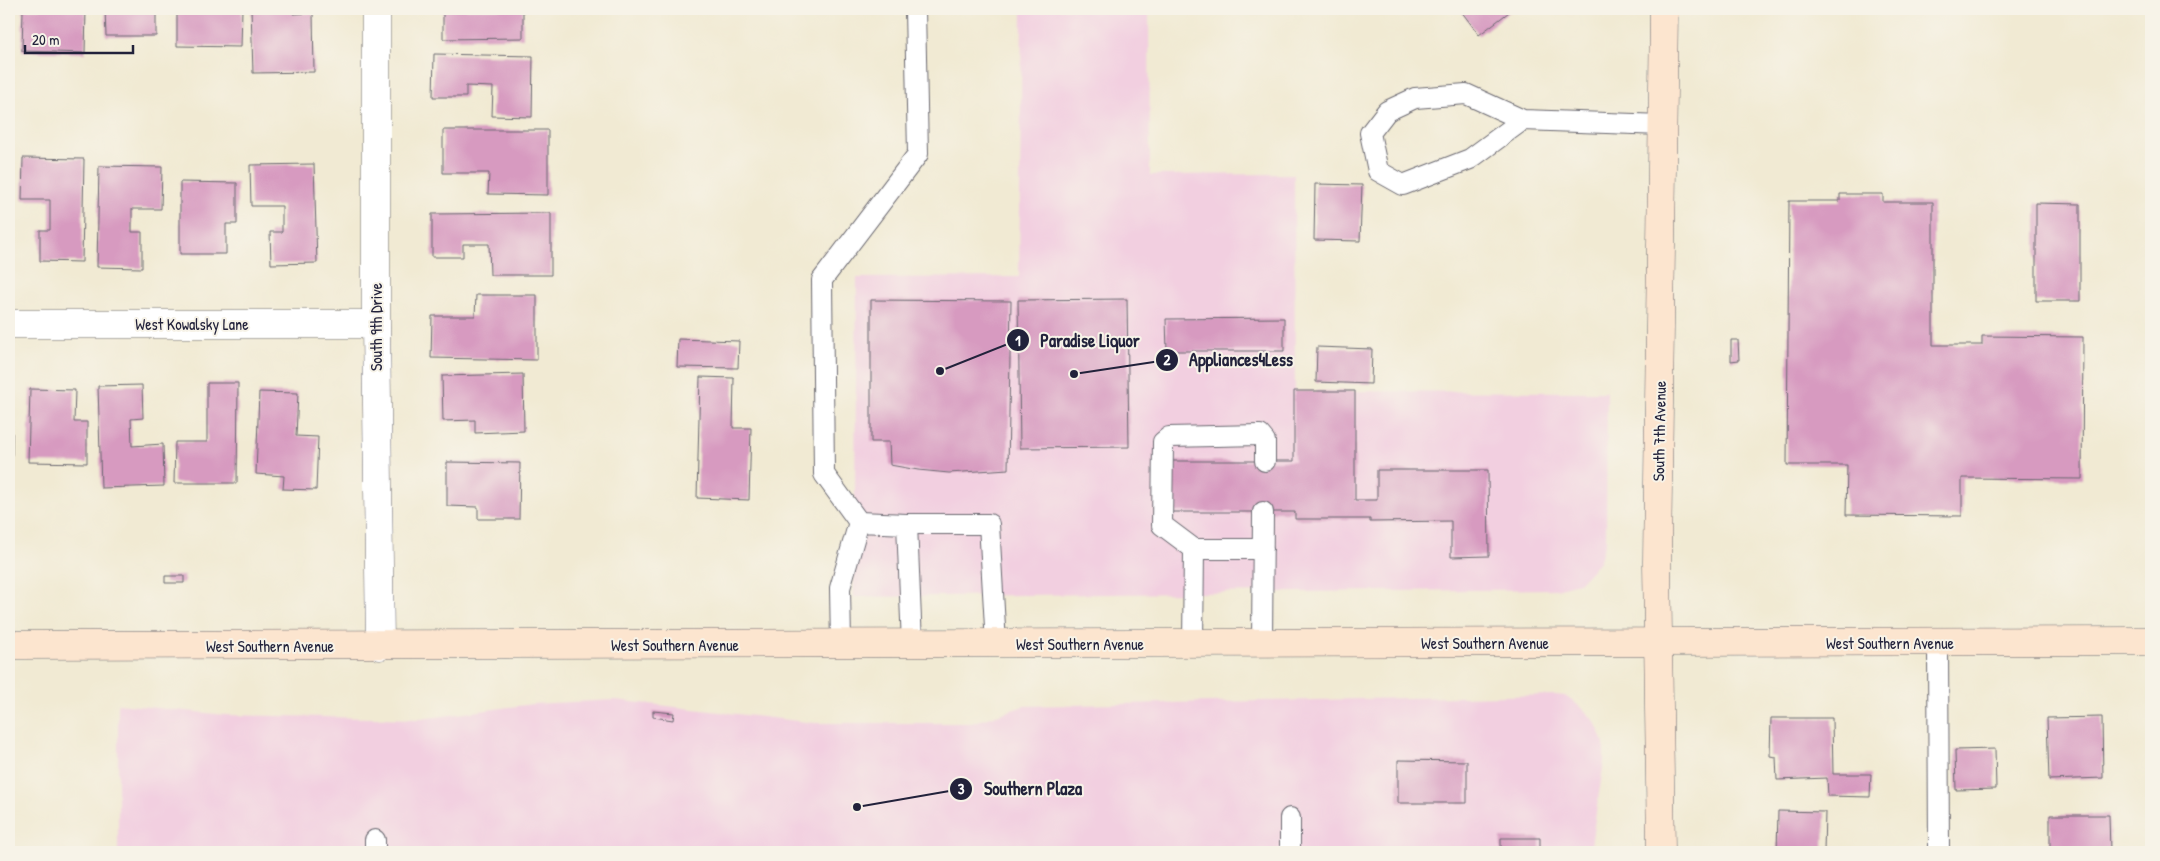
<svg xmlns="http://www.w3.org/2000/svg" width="2160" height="861" font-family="'Patrick Hand',sans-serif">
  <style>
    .built { fill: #f2cfe0 }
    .building { fill: #d79ac0 }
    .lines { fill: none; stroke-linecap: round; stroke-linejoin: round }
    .service-casing { stroke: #6a6870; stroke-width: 22 }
    .minor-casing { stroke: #6a6870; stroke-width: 29 }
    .secondary-casing { stroke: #6a6870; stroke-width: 29 }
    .service { stroke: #fff; stroke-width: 20 }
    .minor { stroke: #fff; stroke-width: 28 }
    .secondary { stroke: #fce5cf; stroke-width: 28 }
    .labels { text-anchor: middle; stroke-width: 4; stroke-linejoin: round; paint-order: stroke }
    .street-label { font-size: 16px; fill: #22223b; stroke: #f7f3e8 }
    .leader { fill: none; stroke: #22223b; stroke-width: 2 }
    .callout-dot { fill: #22223b; stroke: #f7f3e8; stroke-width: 2 }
    .mark-label { font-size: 15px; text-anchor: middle; font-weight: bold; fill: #fff }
    .callout-label { font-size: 18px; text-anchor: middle; font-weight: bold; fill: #22223b; stroke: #f7f3e8; stroke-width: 4; stroke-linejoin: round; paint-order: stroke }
  </style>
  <rect width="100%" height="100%" fill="#f7f3e8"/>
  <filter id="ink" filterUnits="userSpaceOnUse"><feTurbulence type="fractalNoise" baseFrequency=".02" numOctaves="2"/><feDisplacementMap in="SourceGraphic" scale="10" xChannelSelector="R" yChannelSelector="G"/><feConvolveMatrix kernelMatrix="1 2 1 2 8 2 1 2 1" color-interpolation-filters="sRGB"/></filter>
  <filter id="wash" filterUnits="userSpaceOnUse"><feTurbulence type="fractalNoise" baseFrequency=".0096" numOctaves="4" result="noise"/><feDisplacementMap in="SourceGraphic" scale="20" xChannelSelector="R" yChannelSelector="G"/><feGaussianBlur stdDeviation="1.12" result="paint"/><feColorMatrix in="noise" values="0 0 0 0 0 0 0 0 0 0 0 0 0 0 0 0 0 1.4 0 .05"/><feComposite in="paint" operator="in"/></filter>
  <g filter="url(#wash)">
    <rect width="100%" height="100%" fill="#f1ead3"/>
    <!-- built -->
    <path class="built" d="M 1022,9 L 1149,9 L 1150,175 L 1294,174 L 1295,391 L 1607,392 L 1606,541 L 1599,562 L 1580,582 L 1557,589 L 854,597 L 857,278 L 1019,277 Z
      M 1555,695 L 1565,696 L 1582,708 L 1594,720 L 1604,742 L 1604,761 L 1590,852 L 118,852 L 118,704 L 225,715 L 421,719 L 532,704 L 615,700 L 815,723 L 972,723 L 1024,706 Z"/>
    <g id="blocks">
      <!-- building -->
      <path class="building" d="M 23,9 L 86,9 L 85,53 L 22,51 Z
        M 105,9 L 156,9 L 156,36 L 106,36 Z
        M 177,9 L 242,9 L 241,47 L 177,46 Z
        M 251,9 L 293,9 L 293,14 L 313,13 L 314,72 L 253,73 Z
        M 443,9 L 523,9 L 523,38 L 443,39 Z
        M 1463,9 L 1513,9 L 1479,35 L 1461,11 Z
        M 434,54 L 533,56 L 532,117 L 492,116 L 493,87 L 466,86 L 466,97 L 433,97 Z
        M 443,130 L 548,130 L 548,195 L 488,194 L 489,173 L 443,173 Z
        M 23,158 L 84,159 L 82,262 L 40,261 L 40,230 L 50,230 L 50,200 L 22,200 Z
        M 314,164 L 317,263 L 271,264 L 270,232 L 282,232 L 282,206 L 251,206 L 250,165 Z
        M 99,166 L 162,167 L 161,209 L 132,209 L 132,232 L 142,232 L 142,268 L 97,267 Z
        M 180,182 L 237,183 L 237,224 L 226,224 L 226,254 L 180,254 Z
        M 1315,184 L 1362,185 L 1360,241 L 1314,240 Z
        M 1840,194 L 1883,194 L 1883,202 L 1933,202 L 1933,345 L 1982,345 L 1982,336 L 2083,337 L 2082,479 L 1962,478 L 1962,516 L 1846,515 L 1847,465 L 1787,465 L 1789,201 L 1840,201 Z
        M 2036,203 L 2080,204 L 2080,301 L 2036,301 Z
        M 551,213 L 551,275 L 490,275 L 489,244 L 463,244 L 463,257 L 432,257 L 432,214 Z
        M 476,295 L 537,295 L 537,360 L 431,358 L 432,316 L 475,316 Z
        M 1127,299 L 1129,447 L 1020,448 L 1018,300 Z
        M 871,300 L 1011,301 L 1008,469 L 949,473 L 918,470 L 890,465 L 889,442 L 871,442 Z
        M 1284,318 L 1284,351 L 1167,351 L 1166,319 Z
        M 678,339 L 739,341 L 738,368 L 677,367 Z
        M 1731,340 L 1738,340 L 1739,360 L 1731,361 Z
        M 1317,347 L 1372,349 L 1371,384 L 1316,382 Z
        M 523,374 L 524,431 L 475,433 L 475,420 L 443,421 L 442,376 Z
        M 700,377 L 734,378 L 733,428 L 751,428 L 749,500 L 697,498 Z
        M 207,383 L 238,383 L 237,483 L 174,483 L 175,442 L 207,442 Z
        M 142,385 L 143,418 L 131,419 L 132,446 L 163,444 L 164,486 L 101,488 L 98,386 Z
        M 30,389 L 75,390 L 74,422 L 87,422 L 87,463 L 28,462 Z
        M 9,391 L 13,391 L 12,463 L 9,463 Z
        M 1294,391 L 1355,391 L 1355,500 L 1377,500 L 1377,470 L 1488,470 L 1489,556 L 1451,557 L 1451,521 L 1370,522 L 1370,519 L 1295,519 L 1295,512 L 1169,512 L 1169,461 L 1294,461 Z
        M 259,392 L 298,393 L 296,436 L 318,437 L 316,490 L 283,489 L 284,476 L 256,474 Z
        M 447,462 L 520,463 L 519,519 L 478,519 L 478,507 L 447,506 Z
        M 165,576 L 184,576 L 184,583 L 165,583 Z
        M 653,711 L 674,713 L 673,720 L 653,717 Z
        M 2102,717 L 2103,778 L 2049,780 L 2047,718 Z
        M 1771,718 L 1832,718 L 1833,774 L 1871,774 L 1870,797 L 1828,796 L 1827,778 L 1777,780 L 1776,757 L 1770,756 Z
        M 1995,749 L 1996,789 L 1956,790 L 1955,750 Z
        M 1398,760 L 1467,761 L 1467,803 L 1398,803 Z
        M 1778,811 L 1825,812 L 1824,852 L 1777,852 Z
        M 2050,815 L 2109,815 L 2110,852 L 2050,852 Z
        M 1501,838 L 1540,838 L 1540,852 L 1501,852 Z"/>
    </g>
  </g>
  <g filter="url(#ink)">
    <use href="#blocks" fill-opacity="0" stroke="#6a6870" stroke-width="1"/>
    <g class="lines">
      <!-- service casing -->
      <g class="service-casing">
        <path id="service" d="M 1523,120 L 1466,94 L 1415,98 L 1387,111 L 1370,133 L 1378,171 L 1403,185 L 1470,159 L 1523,120 L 1662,125
          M 859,522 L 907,524 L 989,524 L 996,644
          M 907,524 L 912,644
          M 1194,549 L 1263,549
          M 1938,643 L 1939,852
          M 841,644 L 840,588 L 859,522 L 824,474 L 822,280 L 918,154 L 915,9
          M 1193,644 L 1194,549 L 1162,525 L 1163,442 L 1169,437 L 1260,435 L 1265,441 L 1265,461
          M 1262,644 L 1263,512
          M 375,840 L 375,852
          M 1290,852 L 1290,818"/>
      </g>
      <!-- minor casing -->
      <g class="minor-casing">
        <path id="minor" d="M 376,9 L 376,324 L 380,646
          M 9,324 L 376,324"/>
      </g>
      <!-- secondary casing -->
      <g class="secondary-casing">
        <path id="secondary" d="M 9,645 L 2151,641
          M 1661,852 L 1657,562 L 1664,9"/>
      </g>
      <!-- service -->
      <use href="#service" class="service"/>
      <!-- minor -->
      <use href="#minor" class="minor"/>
      <!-- secondary -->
      <use href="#secondary" class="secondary"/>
    </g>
  </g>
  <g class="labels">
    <!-- street labels -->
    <g class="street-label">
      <text x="192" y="330">West Kowalsky Lane</text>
      <text transform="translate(376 327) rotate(-90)" y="6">South 9th Drive</text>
      <text transform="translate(1659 431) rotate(-89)" y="6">South 7th Avenue</text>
      <text x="1485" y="649">West Southern Avenue</text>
      <text x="1890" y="649">West Southern Avenue</text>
      <text x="1080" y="650">West Southern Avenue</text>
      <text x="675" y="651">West Southern Avenue</text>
      <text x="270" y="652">West Southern Avenue</text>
    </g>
  </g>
  <!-- callouts -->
  <path class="leader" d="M940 371L1018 340M1074 374L1167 360M857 807L961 789"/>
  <g class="callout-dot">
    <circle cx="940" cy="371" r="5"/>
    <circle cx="1074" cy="374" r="5"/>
    <circle cx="857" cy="807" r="5"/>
    <circle cx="1018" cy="340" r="12"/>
    <circle cx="1167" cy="360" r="12"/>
    <circle cx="961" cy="789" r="12"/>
  </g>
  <g class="mark-label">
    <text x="1018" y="346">1</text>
    <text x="1167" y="365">2</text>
    <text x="961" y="794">3</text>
  </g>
  <g class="callout-label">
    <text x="1090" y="347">Paradise Liquor</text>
    <text x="1241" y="366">Appliances4Less</text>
    <text x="1033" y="795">Southern Plaza</text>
  </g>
  <!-- margin -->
  <rect width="2160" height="861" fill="none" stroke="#f7f3e8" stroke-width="30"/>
  <!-- scale -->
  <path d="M25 45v8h108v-8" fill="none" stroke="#22223b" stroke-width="2.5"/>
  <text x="32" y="45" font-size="15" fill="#22223b" stroke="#f7f3e8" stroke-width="4" paint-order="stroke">20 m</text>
</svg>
